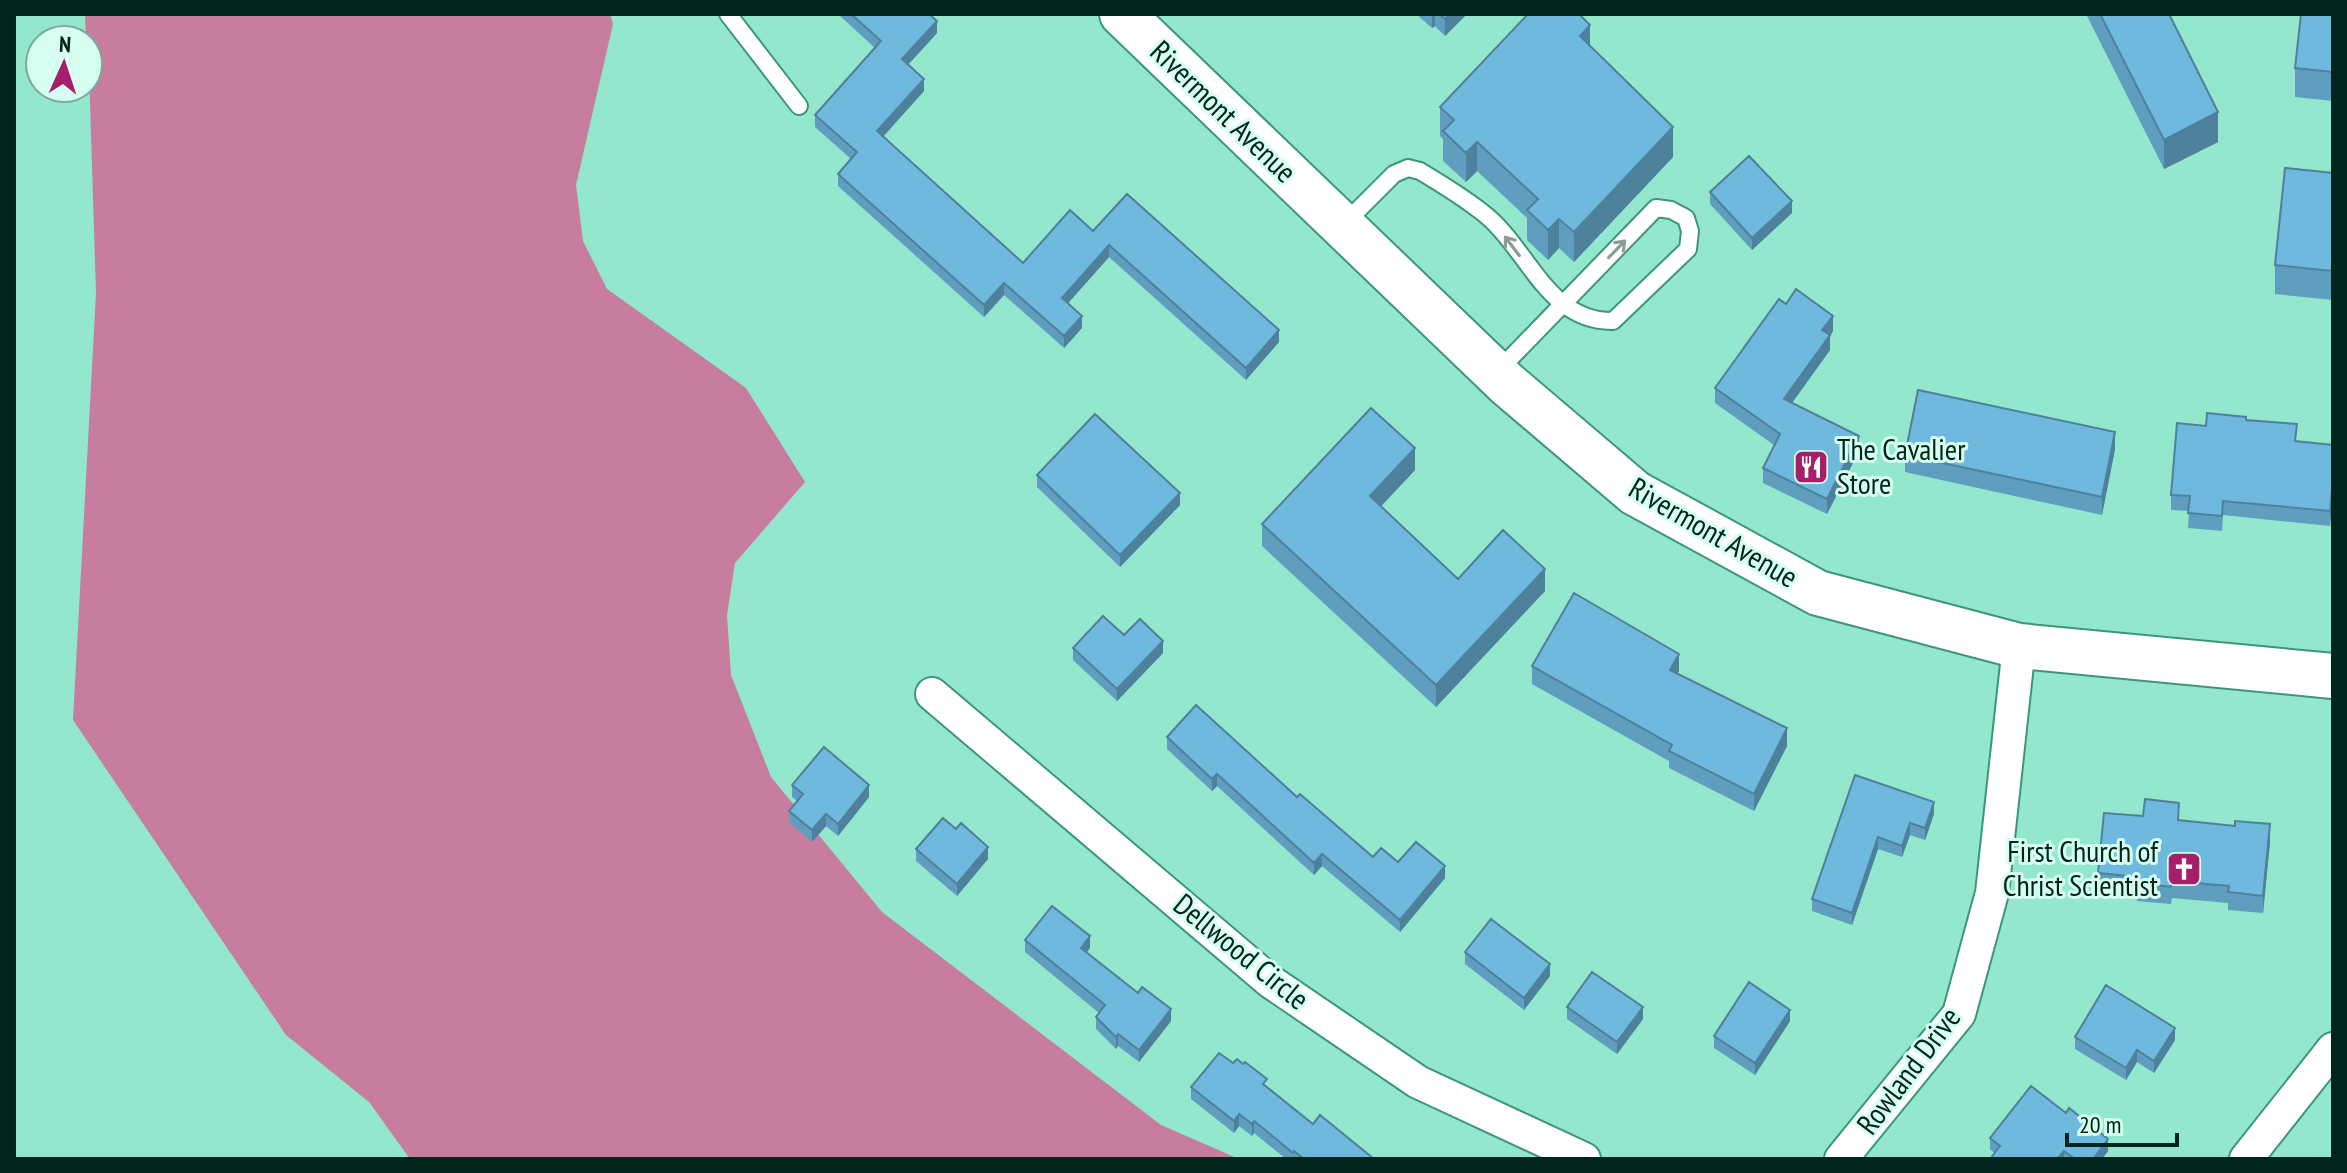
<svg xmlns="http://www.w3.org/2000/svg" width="2347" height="1173" font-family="'PT Sans Narrow',sans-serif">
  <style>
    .forest { fill: #c77e9e }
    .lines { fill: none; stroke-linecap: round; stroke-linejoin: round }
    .lane-casing { stroke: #3e957d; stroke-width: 20 }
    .street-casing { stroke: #3e957d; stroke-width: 36 }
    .secondary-casing { stroke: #3e957d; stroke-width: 48 }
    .lane { stroke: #fff; stroke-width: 16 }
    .street { stroke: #fff; stroke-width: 32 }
    .secondary { stroke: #fff; stroke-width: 44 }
    .wall { fill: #5f9ebf }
    .shaded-wall { fill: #4e819b }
    .building { fill: #6fb8de; stroke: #4e819b; stroke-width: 2 }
    .oneway { stroke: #8c9d99 }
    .labels { text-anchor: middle; stroke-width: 6; stroke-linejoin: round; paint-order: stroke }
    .street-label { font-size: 30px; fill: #00251c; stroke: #d6fff1 }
    .poi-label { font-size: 30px; fill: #00251c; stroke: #d6fff1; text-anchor: start }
  </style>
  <rect width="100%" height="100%" fill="#92e7cc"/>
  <!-- forest -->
  <path class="forest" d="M 85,14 L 610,14 L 613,24 L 576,185 L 583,241 L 607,289 L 746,388 L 805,482 L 735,563 L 727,615 L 731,675 L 771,777 L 882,912 L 1161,1125 L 1239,1159 L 410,1159 L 369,1102 L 286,1035 L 73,720 L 96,293 L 88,40 L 86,40 Z"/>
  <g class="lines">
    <!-- lane casing -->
    <g class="lane-casing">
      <path id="lane" d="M 728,14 L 799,106
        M 1342,226 L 1394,174 L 1408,168 L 1420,171 C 1443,185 1467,199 1488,217 C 1529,252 1549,322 1613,321 L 1688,249 L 1690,231 L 1686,218 L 1671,210 L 1656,208 L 1497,372"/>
    </g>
    <!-- street casing -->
    <g class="street-casing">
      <path id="street" d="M 932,694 L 1271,982 L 1418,1082 L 1584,1159
        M 1841,1159 L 1959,1014 L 1992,893 L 2019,646
        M 2246,1159 L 2333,1049"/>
    </g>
    <!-- secondary casing -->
    <g class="secondary-casing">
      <path id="secondary" d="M 1122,14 L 1507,384 L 1635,493 L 1818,593 L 2019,646 L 2333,676"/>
    </g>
    <!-- lane -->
    <use href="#lane" class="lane"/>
    <!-- street -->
    <use href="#street" class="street"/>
    <!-- secondary -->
    <use href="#secondary" class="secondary"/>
  </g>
  <!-- wall -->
  <path class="wall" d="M 838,14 L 929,14 L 937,33 L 908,65 L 924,91 L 883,137 L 1023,263 L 1093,231 L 1279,342 L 1246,380 L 1109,257 L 1068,303 L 1082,328 L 1064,348 L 1004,295 L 984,317 L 838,186 L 838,174 L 851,159 L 815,127 L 815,115 L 875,48 Z
    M 1416,14 L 1467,14 L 1445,36 L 1435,26 L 1432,28 Z
    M 2086,14 L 2169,14 L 2218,142 L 2164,169 Z
    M 2333,14 L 2333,101 L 2295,97 L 2295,68 Z
    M 1590,46 L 1673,157 L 1574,262 L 1559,248 L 1548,260 L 1527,240 L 1527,218 L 1477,171 L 1466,182 L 1443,161 L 1443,139 L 1440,136 L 1440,107 Z
    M 2333,173 L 2333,300 L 2275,294 L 2275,265 Z
    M 1710,192 L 1792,213 L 1752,250 L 1710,204 Z
    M 1786,304 L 1833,331 L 1830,336 L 1830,350 L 1792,403 L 1859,451 L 1827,514 L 1763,483 L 1763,468 L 1774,445 L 1715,403 L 1715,388 Z
    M 2246,420 L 2296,441 L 2333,445 L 2330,526 L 2223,515 L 2222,531 L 2188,528 L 2189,511 L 2171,510 L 2171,495 Z
    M 2115,449 L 2102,515 L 1905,472 L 1905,455 Z
    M 1415,470 L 1381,506 L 1458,579 L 1545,591 L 1436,707 L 1262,546 L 1262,524 Z
    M 1037,475 L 1180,505 L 1120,567 L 1037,487 Z
    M 1124,635 L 1163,653 L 1117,701 L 1073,660 L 1073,648 Z
    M 1532,666 L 1679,671 L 1677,674 L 1787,746 L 1754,811 L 1669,768 L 1669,761 L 1532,684 Z
    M 1167,737 L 1297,797 L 1373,857 L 1398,862 L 1445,878 L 1400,932 L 1322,866 L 1314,875 L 1217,786 L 1212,791 L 1167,749 Z
    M 1855,775 L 1934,814 L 1925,840 L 1910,835 L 1902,857 L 1878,849 L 1852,925 L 1812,911 L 1812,899 Z
    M 792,785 L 869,797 L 838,836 L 826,826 L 812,842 L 789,822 L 789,811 L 797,801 L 792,797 Z
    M 2179,820 L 2270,842 L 2263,913 L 2228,910 L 2228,903 L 2172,898 L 2171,904 L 2137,901 L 2137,894 L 2098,890 L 2098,873 Z
    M 916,849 L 988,859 L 957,896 L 916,861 Z
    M 1025,940 L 1090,948 L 1087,952 L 1171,1021 L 1139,1062 L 1118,1046 L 1116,1049 L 1096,1029 L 1096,1017 L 1099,1013 L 1025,952 Z
    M 1465,952 L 1550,976 L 1524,1010 L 1465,964 Z
    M 1567,1007 L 1643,1019 L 1617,1054 L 1567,1019 Z
    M 1790,1021 L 1755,1075 L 1714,1048 L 1714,1036 Z
    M 2075,1037 L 2175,1040 L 2154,1073 L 2137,1062 L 2126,1080 L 2075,1049 Z
    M 1233,1063 L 1267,1087 L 1313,1124 L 1374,1159 L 1286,1159 L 1254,1133 L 1252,1136 L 1239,1126 L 1234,1133 L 1191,1099 L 1191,1087 Z
    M 1990,1138 L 2108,1151 L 2102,1159 L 1990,1159 L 1994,1153 L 1990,1149 Z"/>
  <!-- shaded-wall -->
  <path class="shaded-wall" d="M 1432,14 L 1435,14 L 1435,26 L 1432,28 Z
    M 1450,14 L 1467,14 L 1445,36 L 1445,19 Z
    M 937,21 L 937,33 L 902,71 L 902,59 Z
    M 1590,25 L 1590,54 L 1580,36 Z
    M 924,79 L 924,91 L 877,143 L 877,131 Z
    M 2218,112 L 2218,142 L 2164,169 L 2164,140 Z
    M 1673,127 L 1673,157 L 1574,262 L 1574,232 Z
    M 1477,142 L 1477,171 L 1466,182 L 1466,153 Z
    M 1792,201 L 1792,213 L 1752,250 L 1752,238 Z
    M 1559,219 L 1559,248 L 1548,260 L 1548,230 Z
    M 1109,245 L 1109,257 L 1062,310 L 1062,298 Z
    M 1004,283 L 1004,295 L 984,317 L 984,305 Z
    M 1082,316 L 1082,328 L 1064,348 L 1064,336 Z
    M 1833,316 L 1833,331 L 1830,336 L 1830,350 L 1784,414 L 1784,399 L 1822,330 Z
    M 1279,330 L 1279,342 L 1246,380 L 1246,368 Z
    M 2115,432 L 2115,449 L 2102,515 L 2102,497 Z
    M 1859,436 L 1859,451 L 1827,514 L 1827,499 Z
    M 1415,448 L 1415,470 L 1370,518 L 1370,496 Z
    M 2333,481 L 2333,496 L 2330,526 L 2330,511 Z
    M 1180,493 L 1180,505 L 1120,567 L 1120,555 Z
    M 1545,569 L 1545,591 L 1436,707 L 1436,685 Z
    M 1163,641 L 1163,653 L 1117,701 L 1117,689 Z
    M 1679,654 L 1679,671 L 1670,687 L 1670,670 Z
    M 1787,728 L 1787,746 L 1754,811 L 1754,794 Z
    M 1217,774 L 1217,786 L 1212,791 L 1212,779 Z
    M 869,785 L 869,797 L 838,836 L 838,824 Z
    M 1934,802 L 1934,814 L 1925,840 L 1925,828 Z
    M 826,814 L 826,826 L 812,842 L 812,830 Z
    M 1910,823 L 1910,835 L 1902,857 L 1902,846 Z
    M 2270,824 L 2270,842 L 2263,913 L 2263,896 Z
    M 1878,837 L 1878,849 L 1852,925 L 1852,913 Z
    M 988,847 L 988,859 L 957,896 L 957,884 Z
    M 1322,854 L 1322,866 L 1314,875 L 1314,863 Z
    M 1445,866 L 1445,878 L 1400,932 L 1400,920 Z
    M 1090,936 L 1090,948 L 1081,960 L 1081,948 Z
    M 1550,964 L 1550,976 L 1524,1010 L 1524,998 Z
    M 1643,1007 L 1643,1019 L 1617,1054 L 1617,1042 Z
    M 1171,1009 L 1171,1021 L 1139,1062 L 1139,1050 Z
    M 1790,1010 L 1790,1021 L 1755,1075 L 1755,1063 Z
    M 2175,1028 L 2175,1040 L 2154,1073 L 2154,1061 Z
    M 1118,1034 L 1118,1046 L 1116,1049 L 1116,1037 Z
    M 2137,1050 L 2137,1062 L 2126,1080 L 2126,1068 Z
    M 1239,1114 L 1239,1126 L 1234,1133 L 1234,1121 Z
    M 1254,1121 L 1254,1133 L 1252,1136 L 1252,1124 Z
    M 2108,1139 L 2108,1151 L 2102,1159 L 2093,1159 Z
    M 2064,1151 L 2064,1159 L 2057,1159 Z"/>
  <!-- building -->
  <path class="building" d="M 851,14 L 929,14 L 937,21 L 902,59 L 924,79 L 877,131 L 1023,263 L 1070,210 L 1093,231 L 1127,194 L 1279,330 L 1246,368 L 1109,245 L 1062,298 L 1082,316 L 1064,336 L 1004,283 L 984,305 L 838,174 L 857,152 L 815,115 L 881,41 Z
    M 1440,14 L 1450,14 L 1445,19 Z
    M 1528,14 L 1579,14 L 1590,25 L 1580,36 L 1673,127 L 1574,232 L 1559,219 L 1548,230 L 1527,210 L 1538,199 L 1477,142 L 1466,153 L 1443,131 L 1454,120 L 1440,107 Z
    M 2100,14 L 2169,14 L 2218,112 L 2164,140 Z
    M 2301,14 L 2333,14 L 2333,72 L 2295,68 Z
    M 1749,156 L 1792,201 L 1752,238 L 1710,192 Z
    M 2285,168 L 2333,173 L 2333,271 L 2275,265 Z
    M 1796,289 L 1833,316 L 1822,330 L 1830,335 L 1784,399 L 1859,436 L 1827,499 L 1763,468 L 1780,434 L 1715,388 L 1779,299 L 1786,304 Z
    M 1918,390 L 2115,432 L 2102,497 L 1905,455 Z
    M 1371,408 L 1415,448 L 1370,496 L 1458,579 L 1503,530 L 1545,569 L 1436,685 L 1262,524 Z
    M 2207,413 L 2246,417 L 2246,420 L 2297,424 L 2295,441 L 2333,445 L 2333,481 L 2330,511 L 2223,501 L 2222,516 L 2188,513 L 2190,496 L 2171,495 L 2177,423 L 2206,426 Z
    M 1095,414 L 1180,493 L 1120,555 L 1037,475 Z
    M 1574,593 L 1679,654 L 1670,670 L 1787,728 L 1754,794 L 1669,751 L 1672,745 L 1532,666 Z
    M 1103,616 L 1124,635 L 1140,619 L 1163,641 L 1117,689 L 1073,648 Z
    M 1196,705 L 1297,797 L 1300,794 L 1373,857 L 1381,848 L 1398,862 L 1416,842 L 1445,866 L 1400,920 L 1322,854 L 1314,863 L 1217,774 L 1212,779 L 1167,737 Z
    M 824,747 L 869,785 L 838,824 L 826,814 L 812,830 L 789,811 L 803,794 L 792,785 Z
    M 1855,775 L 1934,802 L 1925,828 L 1910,823 L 1902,846 L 1878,837 L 1852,913 L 1812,899 Z
    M 2145,799 L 2179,803 L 2178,820 L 2235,826 L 2235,821 L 2270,824 L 2263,896 L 2228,892 L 2229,886 L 2172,881 L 2171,887 L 2137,883 L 2137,877 L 2098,873 L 2104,813 L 2143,816 Z
    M 943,818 L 956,829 L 961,823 L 988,847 L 957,884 L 916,849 Z
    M 1052,906 L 1090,936 L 1081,948 L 1138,993 L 1142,987 L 1171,1009 L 1139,1050 L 1118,1034 L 1116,1037 L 1096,1017 L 1105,1005 L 1025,940 Z
    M 1491,919 L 1550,964 L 1524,998 L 1465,952 Z
    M 1592,972 L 1643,1007 L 1617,1042 L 1567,1007 Z
    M 1749,982 L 1790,1010 L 1755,1063 L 1714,1036 Z
    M 2106,985 L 2175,1028 L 2154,1061 L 2137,1050 L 2126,1068 L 2075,1037 Z
    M 1219,1053 L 1233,1063 L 1237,1059 L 1243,1064 L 1245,1062 L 1267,1079 L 1263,1084 L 1313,1124 L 1320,1115 L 1374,1159 L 1304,1159 L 1294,1151 L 1293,1153 L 1254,1121 L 1252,1124 L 1239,1114 L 1234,1121 L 1191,1087 Z
    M 2031,1086 L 2066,1113 L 2069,1108 L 2108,1139 L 2093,1159 L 2075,1159 L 2064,1151 L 2057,1159 L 1990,1159 L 2000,1146 L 1990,1138 Z"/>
  <!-- one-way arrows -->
  <defs><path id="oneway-shaft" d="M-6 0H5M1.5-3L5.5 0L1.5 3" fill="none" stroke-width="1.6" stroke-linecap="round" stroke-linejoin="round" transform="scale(2)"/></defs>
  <g class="oneway">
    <use href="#oneway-shaft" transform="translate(1512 246) rotate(-127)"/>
    <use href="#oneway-shaft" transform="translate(1617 249) rotate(-46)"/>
  </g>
  <!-- icons -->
  <defs>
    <g id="restaurant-square" transform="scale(1.8)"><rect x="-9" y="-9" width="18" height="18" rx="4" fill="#a51f6a" stroke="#d6fff1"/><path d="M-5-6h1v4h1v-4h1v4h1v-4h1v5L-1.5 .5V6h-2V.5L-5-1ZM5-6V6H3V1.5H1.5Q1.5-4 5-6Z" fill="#fff"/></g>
    <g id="church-square" transform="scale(1.8)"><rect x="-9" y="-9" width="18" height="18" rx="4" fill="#a51f6a" stroke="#d6fff1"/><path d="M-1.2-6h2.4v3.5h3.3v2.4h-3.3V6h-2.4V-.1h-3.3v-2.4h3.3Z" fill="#fff"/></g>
  </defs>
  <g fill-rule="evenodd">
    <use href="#restaurant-square" x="1811" y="467"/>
    <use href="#church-square" x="2184" y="869"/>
  </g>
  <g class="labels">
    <!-- street labels -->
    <g class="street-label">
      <text transform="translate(1223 112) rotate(44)" y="10">Rivermont Avenue</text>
      <text transform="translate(1713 533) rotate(30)" y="10">Rivermont Avenue</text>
      <text transform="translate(1241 952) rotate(39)" y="10">Dellwood Circle</text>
      <text transform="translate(1909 1071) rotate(-53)" y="10">Rowland Drive</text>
    </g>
    <!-- poi labels -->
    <g class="poi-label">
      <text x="1837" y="460">The Cavalier<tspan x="1837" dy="34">Store</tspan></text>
      <text x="2158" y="862" text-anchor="end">First Church of<tspan x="2158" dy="34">Christ Scientist</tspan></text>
    </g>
  </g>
  <!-- border -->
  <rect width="2347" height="1173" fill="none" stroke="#00251c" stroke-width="32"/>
  <!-- north arrow -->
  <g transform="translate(64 64) rotate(3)"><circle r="38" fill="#d6fff1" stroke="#80a89c" stroke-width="2"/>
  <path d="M0-6L14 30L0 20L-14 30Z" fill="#a51f6a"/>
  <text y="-12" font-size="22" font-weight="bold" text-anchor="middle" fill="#00251c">N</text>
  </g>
  <!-- scale -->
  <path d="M2067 1133v12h110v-12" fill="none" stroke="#00251c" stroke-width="4"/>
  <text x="2079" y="1133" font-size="24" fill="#00251c" stroke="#d6fff1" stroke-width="6" paint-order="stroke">20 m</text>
</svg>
